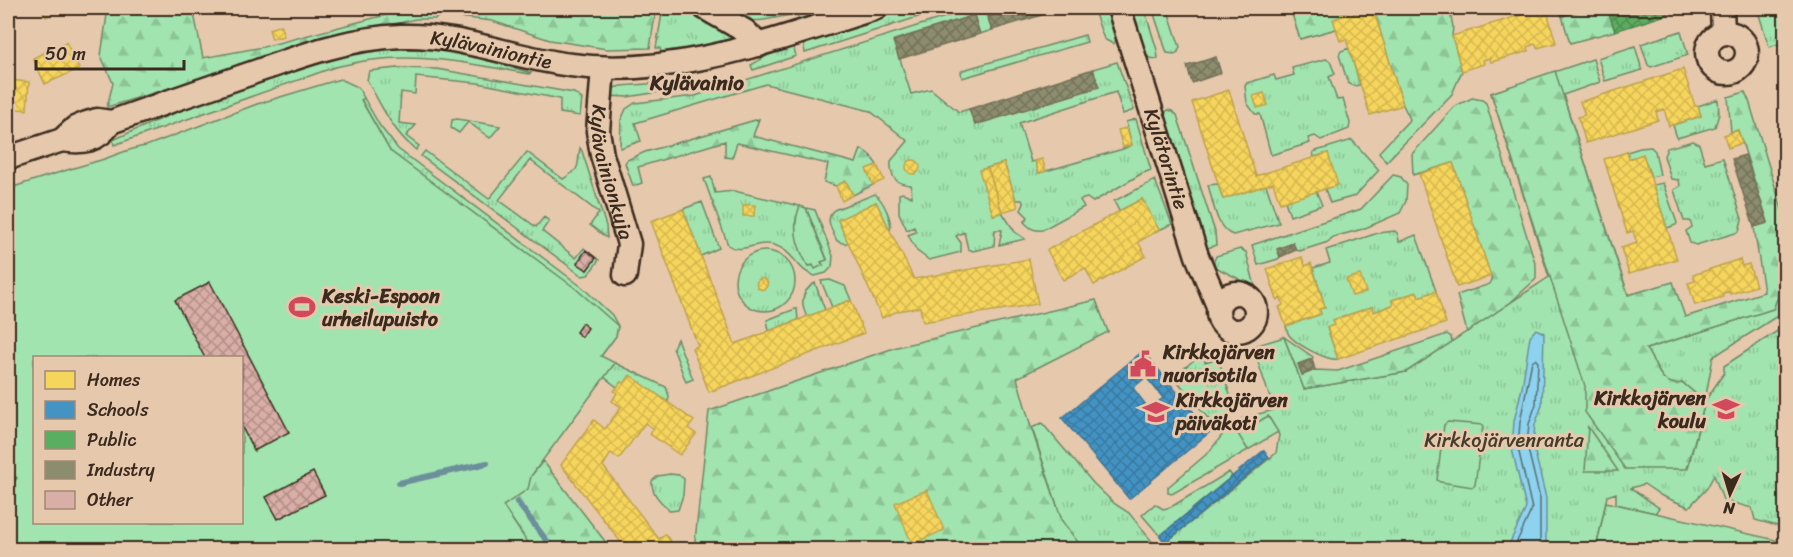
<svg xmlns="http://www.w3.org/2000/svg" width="1793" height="557" font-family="Sriracha,sans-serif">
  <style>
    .grass { fill: url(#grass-tufts); stroke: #6e8766; stroke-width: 1.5; fill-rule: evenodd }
    .forest { fill: url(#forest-firs); stroke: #6e8766; stroke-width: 1.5 }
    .pitch { fill: #a1e4af; stroke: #6e8766; stroke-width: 1.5; fill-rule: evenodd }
    .water { fill: #8dd3ef; stroke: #6c8f9b; stroke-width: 1.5 }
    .homes { fill: url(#homes-cross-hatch); stroke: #bea249; stroke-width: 1.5 }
    .schools { fill: url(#schools-cross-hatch); stroke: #417492; stroke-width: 1.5; fill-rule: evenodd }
    .public { fill: url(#public-cross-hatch); stroke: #51864d; stroke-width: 1.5 }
    .industry { fill: url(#industry-cross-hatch); stroke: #746f56; stroke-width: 1.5 }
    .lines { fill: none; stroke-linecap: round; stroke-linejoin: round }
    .shore { stroke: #5c6e72; stroke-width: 1.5 }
    .stream { stroke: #6c8f9b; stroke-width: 6 }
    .building { fill: url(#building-cross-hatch); stroke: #3b2a1e; stroke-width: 1.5 }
    .minor-casing { stroke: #3b2a1e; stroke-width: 27 }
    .minor { stroke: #e6c9ad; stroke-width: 22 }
    .labels { text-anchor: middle; stroke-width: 6; stroke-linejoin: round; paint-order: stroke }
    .street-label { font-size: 20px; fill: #3b2a1e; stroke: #e6c9ad }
    .poi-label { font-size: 20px; font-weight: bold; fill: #3b2a1e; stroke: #e6c9ad; text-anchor: start }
    .park-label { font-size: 20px; fill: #453d2c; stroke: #e6c9ad }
    .neighbourhood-label { font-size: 21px; font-weight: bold; fill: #3b2a1e; stroke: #e6c9ad }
  </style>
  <defs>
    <pattern id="grass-tufts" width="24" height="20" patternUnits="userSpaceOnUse" patternTransform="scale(1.5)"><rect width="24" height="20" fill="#a1e4af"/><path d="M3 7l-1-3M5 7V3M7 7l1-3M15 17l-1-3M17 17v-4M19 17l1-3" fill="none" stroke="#8cc496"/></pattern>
    <pattern id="forest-firs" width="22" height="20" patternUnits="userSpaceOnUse" patternTransform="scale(1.5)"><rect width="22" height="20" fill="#a1e4af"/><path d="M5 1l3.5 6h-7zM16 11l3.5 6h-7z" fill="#8cc496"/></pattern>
    <pattern id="homes-cross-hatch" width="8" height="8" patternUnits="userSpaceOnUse" patternTransform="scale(1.5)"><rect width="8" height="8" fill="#f6d55c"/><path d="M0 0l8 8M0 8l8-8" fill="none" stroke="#d4b750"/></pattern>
    <pattern id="schools-cross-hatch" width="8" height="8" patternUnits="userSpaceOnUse" patternTransform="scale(1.5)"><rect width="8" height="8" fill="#4393c3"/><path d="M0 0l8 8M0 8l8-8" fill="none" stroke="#39789e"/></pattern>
    <pattern id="public-cross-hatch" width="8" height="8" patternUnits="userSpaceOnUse" patternTransform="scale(1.5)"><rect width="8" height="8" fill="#5aae61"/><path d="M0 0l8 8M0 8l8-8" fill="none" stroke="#4c8e4f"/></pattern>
    <pattern id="industry-cross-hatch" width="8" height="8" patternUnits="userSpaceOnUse" patternTransform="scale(1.5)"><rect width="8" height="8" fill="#8c8c6e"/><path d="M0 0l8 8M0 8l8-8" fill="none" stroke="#74735a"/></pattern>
    <pattern id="building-cross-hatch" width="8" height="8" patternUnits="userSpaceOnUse" patternTransform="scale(1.5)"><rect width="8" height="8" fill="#d9aea7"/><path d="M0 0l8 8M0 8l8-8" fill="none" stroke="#b18e87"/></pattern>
  </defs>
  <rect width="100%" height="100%" fill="#e6c9ad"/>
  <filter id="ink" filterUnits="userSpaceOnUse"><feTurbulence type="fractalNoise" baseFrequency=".0167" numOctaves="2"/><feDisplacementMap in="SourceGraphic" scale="12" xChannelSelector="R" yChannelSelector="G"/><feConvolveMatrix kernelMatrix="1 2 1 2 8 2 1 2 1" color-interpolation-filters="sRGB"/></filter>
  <g filter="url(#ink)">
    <!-- grass -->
    <path class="grass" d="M 663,8 L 686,8 L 728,33 L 734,37 L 733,40 L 696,49 L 661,53 L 660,48 L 656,48 Z
      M 911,8 L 946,8 L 805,53 L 803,42 Z
      M 974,8 L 999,8 L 986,12 L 992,30 L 980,34 L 973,16 L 894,40 L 911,94 L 931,89 L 959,112 L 969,109 L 975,124 L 1098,87 L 1093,69 L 1117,62 L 1134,110 L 1123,114 L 1116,92 L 1019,123 L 1031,162 L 1035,161 L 1039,173 L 1123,149 L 1132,145 L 1126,122 L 1136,119 L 1151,170 L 1141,174 L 1093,202 L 1087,198 L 1080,200 L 1084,207 L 1042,230 C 1033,231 1030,228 1024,222 L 1028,217 L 1021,210 L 1024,204 L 1022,200 L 1016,200 L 1004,163 L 980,170 L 994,215 L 1002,212 L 1015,232 L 1025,239 L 999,245 L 1002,230 L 995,230 L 994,246 L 973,251 L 968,249 L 964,232 L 956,236 L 961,243 L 961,252 L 929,260 L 917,251 L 908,235 L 916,232 L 914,227 L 907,230 L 899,213 L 899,194 L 903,193 L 912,197 L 911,185 C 895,184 890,177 891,161 L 908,141 L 870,111 L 766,84 L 635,123 L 641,141 L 620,148 L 621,120 L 626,109 L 635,103 L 695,96 Z
      M 1093,8 L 1108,8 L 1116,36 L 1115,42 L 1113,44 L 1104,39 Z
      M 1130,8 L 1144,8 L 1157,50 L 1158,59 L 1149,58 L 1143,50 Z
      M 1152,8 L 1167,8 L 1180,47 L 1178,52 L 1175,54 L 1167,53 Z
      M 1757,8 L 1785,8 L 1785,42 L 1769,47 Z
      M 1681,31 L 1688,55 L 1651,67 L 1648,65 L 1641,44 Z
      M 1085,35 L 1087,42 L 962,78 L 961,72 L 963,70 Z
      M 793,46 L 796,56 L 753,70 L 751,65 L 774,52 Z
      M 1635,46 L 1642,70 L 1605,81 L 1598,58 Z
      M 1349,48 L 1360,85 L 1354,86 L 1348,83 L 1339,55 L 1341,51 Z
      M 385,49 L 434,49 L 466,54 L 531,73 L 529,74 C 477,65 425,53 372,60 C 360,61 347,65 335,67 L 114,145 L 113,140 C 199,101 291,62 385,49 Z
      M 1326,59 L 1330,61 L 1335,74 L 1329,77 L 1337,100 L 1343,99 L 1350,123 L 1349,129 L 1321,140 L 1315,136 L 1308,138 L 1310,143 L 1271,155 L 1260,114 L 1255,114 L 1247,103 L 1245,86 L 1247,83 L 1274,75 L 1276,80 L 1294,75 L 1292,68 Z
      M 1593,59 L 1600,82 L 1563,95 L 1646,349 L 1773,309 L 1785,279 L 1785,311 L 1713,357 L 1705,401 L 1724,373 L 1724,366 L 1785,326 L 1785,528 L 1755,520 L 1752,508 L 1723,500 L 1714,475 L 1707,488 L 1689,507 L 1662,496 L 1644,484 L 1631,488 L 1659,508 L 1655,513 L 1616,504 L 1616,493 L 1607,496 L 1596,549 L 918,550 L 1062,521 L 1032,428 L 1042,423 L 1094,484 L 1115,504 L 1129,513 L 1158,549 L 1276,453 L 1279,435 L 1268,416 L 1239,434 L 1248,450 L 1172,494 L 1168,493 L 1168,487 L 1209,452 L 1223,434 L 1243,418 L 1274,410 L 1254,350 L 1236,355 L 1235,352 L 1284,337 L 1304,389 L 1406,372 L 1549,277 L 1491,93 ZM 1647,352 C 1659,366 1659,388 1683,383 L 1705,402 L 1688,468 Z
      M 397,68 L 437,69 L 574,93 L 582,99 L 580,116 L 560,113 L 560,99 L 478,83 L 416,77 L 415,94 L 401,92 L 399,123 L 416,125 L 406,136 L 419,146 L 416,150 C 393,132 381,105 367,80 L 369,71 Z
      M 684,81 L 685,88 L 627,97 L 609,96 L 614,88 L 621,86 Z
      M 364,98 L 380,126 L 398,149 L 582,287 L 612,315 L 618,326 L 616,336 L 566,404 L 410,167 L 390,151 L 361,99 Z
      M 1718,99 L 1719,114 L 1715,127 L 1677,138 L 1673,125 L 1701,116 L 1698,106 Z
      M 1168,110 L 1172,111 L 1177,115 L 1215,232 L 1216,245 L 1205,249 L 1162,116 Z
      M 457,119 L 500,126 L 490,138 L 468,122 L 459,133 L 451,128 L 452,120 Z
      M 1352,140 L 1379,170 L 1355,196 L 1330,203 L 1325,189 L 1328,153 L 1314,157 L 1313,152 Z
      M 1693,141 L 1699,144 L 1705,163 L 1723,158 L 1742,219 L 1739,232 L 1696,245 L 1690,243 L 1686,231 L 1692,227 L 1690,221 L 1684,221 L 1674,190 L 1680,186 L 1679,180 L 1671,179 L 1664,156 L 1667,148 Z
      M 1651,147 L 1655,151 L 1660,175 L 1651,177 L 1643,155 L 1629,159 L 1627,152 L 1640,148 Z
      M 580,148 L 582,151 L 606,226 L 607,238 L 590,225 L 599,213 L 530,160 L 499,200 L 536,227 L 544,217 L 549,221 L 542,231 L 576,258 L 584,248 L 586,250 L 587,270 L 596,258 L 599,260 L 588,275 L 582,276 L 421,156 L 425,151 L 489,199 L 527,152 L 563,179 C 583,167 576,167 580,148 Z
      M 1393,175 L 1401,177 L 1407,185 L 1406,201 L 1400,213 L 1363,229 L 1333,237 L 1328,242 L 1300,251 L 1296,250 L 1293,243 L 1278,259 L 1258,265 L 1252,245 L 1361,209 Z
      M 711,177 L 715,193 L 734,191 L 800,206 L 795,224 L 808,266 L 823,265 L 821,262 L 827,259 L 806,208 L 815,210 L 833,256 L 832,267 L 826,273 L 815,276 C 797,271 793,250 774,245 C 756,240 741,255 728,245 L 704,179 Z
      M 1155,180 L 1172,224 L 1159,230 L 1142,199 L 1119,211 L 1114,201 Z
      M 1663,183 L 1677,223 L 1676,225 L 1667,228 L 1653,185 Z
      M 1218,184 L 1223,199 L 1266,185 L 1279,223 L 1233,235 C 1216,230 1213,201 1208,185 Z
      M 1316,191 L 1322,205 L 1290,216 L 1285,201 Z
      M 875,194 C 883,200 893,221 890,230 L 876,202 L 838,220 L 848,242 L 845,244 L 837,241 C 832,230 824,219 834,210 Z
      M 702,202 L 719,248 L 701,256 L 683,209 Z
      M 1395,231 L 1398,234 L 1399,242 L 1416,235 L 1436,291 L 1419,297 L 1417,292 L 1392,300 L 1393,305 L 1374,312 L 1372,307 L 1333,320 L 1335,325 L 1327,328 L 1338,359 C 1326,361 1296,344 1289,335 C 1287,333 1287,329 1286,326 L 1321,314 L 1319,309 L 1325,307 L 1313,268 L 1330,263 L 1326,250 L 1378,233 Z
      M 1240,249 L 1246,252 L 1255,286 L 1253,286 L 1215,267 L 1214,261 L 1216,256 Z
      M735 281a30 30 0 1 1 60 0a30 30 0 1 1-60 0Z
      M 830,280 L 845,286 L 851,300 L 832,307 L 821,281 Z
      M 815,283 L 825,310 L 807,317 C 800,303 801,291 815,283 Z
      M 795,309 L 797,309 L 798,320 L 769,331 L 767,320 Z
      M 677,339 L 693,379 L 686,382 L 673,348 Z
      M 1202,353 L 1205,362 L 1218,358 L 1235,410 L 1218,424 L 1211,422 L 1174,377 Z
      M 615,363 L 666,387 L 669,396 L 668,402 L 630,376 L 624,384 L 621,382 L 617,387 L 604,377 Z
      M 1229,472 L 1232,476 L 1160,536 L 1142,515 L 1155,504 L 1163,509 L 1171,507 Z
      M 670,474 L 679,475 L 684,479 L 683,495 L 678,510 L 670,511 C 661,502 651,494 652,481 L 658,476 Z"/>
    <!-- forest -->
    <path class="forest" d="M 108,8 L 129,8 L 130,10 C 151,6 172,13 193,9 L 203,58 L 263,47 L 412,8 L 656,8 L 650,48 L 607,49 L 550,40 L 492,21 L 441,15 L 435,19 L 415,19 L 309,46 L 107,107 L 113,83 L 101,56 Z
      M 719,8 L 838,8 L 801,19 L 794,14 C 761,21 749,27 719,8 Z
      M 1290,8 L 1372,8 L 1354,13 L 1352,9 L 1342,12 L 1343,16 L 1336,29 L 1300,39 Z
      M 1373,8 L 1438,8 L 1440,15 L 1450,12 L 1453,27 L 1452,36 L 1462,71 L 1452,94 L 1386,162 L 1379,152 L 1410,119 L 1403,105 Z
      M 1581,8 L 1607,8 L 1615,31 L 1570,43 L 1562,16 L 1582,10 Z
      M 1555,71 L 1628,295 L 1673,282 L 1685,317 L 1764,292 L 1754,227 L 1768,222 L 1738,130 L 1731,132 L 1728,97 L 1745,92 L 1749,101 L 1785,219 L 1785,279 L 1773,309 L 1646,349 C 1657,364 1659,388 1683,383 L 1705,402 L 1687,469 L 1625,469 L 1585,412 L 1585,386 L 1491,93 Z
      M 1472,98 L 1482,100 L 1486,103 L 1536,266 L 1536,279 L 1511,302 L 1467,332 L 1457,295 L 1490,284 L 1492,280 L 1453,163 L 1413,175 L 1412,154 L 1455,106 Z
      M 759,119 L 753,136 L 856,163 L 861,149 L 870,155 L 877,165 L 867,169 L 873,185 L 853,195 L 846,181 L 836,186 L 824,182 L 828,164 L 737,143 L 732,158 L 725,157 L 725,141 L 638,167 L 642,183 L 633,186 L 625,163 L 627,160 L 645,152 Z
      M 1096,300 L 1108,332 L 1017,378 L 1031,427 L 1062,521 L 1083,549 L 694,550 L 709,411 L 897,347 Z
      M 1447,334 L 1451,337 L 1452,342 L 1406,372 L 1304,389 L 1284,337 L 1313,357 L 1312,359 L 1299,364 L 1303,375 L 1315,370 L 1338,371 Z
      M 1588,427 L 1618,471 L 1585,471 Z
      M 543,461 L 611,549 L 532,549 L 503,506 L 527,489 L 531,476 Z"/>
    <!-- pitch -->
    <path class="pitch" d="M 340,79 L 358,87 L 364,98 L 361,100 L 390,151 L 575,288 L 618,326 L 616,336 L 601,356 L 615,363 L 531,476 L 528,489 L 503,506 L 532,549 L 8,550 L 8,189 C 39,178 70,169 101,160 C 117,155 130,148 146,146 L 257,104 ZM 34,358 L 242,358 L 242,522 L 34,522 Z
      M 800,206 L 806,208 L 827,260 L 821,262 L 823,265 L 815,269 L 813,265 L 808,266 C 797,247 791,228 800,206 Z
      M 1268,416 L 1278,432 L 1248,450 L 1238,434 Z
      M 1448,422 L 1483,425 L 1475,485 L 1473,487 L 1440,482 L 1437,480 L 1444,425 Z
      M 1606,502 L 1785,542 L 1785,549 L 1596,549 Z"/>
    <!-- water -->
    <path class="water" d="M 1536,329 L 1544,333 L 1542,405 L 1535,425 L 1533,444 L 1546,498 L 1546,545 L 1545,549 L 1507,549 L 1526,508 L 1512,449 L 1514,421 L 1522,388 L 1530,336 Z"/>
    <!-- homes -->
    <path class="homes" d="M 41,8 L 65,8 L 46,17 Z
      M 1373,8 L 1403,105 L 1370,115 L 1346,39 L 1340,41 L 1333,19 L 1343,16 L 1341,12 L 1352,9 L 1354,13 Z
      M 1536,8 L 1546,8 L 1556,43 L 1537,48 L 1536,44 L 1532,45 L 1528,47 L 1529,51 L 1491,62 L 1490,58 L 1483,60 L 1484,64 L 1462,71 L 1452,36 L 1537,10 Z
      M 281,25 L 284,36 L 272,39 L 269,29 Z
      M 66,42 L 79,69 L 45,84 L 33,58 Z
      M 1683,69 L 1695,106 L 1698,106 L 1701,116 L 1669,126 L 1664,109 L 1656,112 L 1658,120 L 1586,143 L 1578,117 L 1585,115 L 1580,102 Z
      M 8,80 L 29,82 L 27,110 L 8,108 Z
      M 1229,90 L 1256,176 L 1328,153 L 1338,185 L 1280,203 L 1273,183 L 1223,199 L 1192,102 Z
      M 1264,93 L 1268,105 L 1257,108 L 1253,96 Z
      M 1127,128 L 1132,145 L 1123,147 L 1118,130 Z
      M 1738,130 L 1742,143 L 1728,148 L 1724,135 Z
      M 1627,152 L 1629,159 L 1643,154 L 1677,259 L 1629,274 L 1621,248 L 1637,243 L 1633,231 L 1627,233 L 1604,159 Z
      M 1042,159 L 1046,171 L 1039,173 L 1035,161 Z
      M906 167a7 7 0 1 1 14 0a7 7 0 1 1-14 0Z
      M 1004,163 L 1018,207 L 1002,212 L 988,168 Z
      M 1453,163 L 1491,276 L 1457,287 L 1419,174 Z
      M 877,165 L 884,180 L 873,185 L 866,169 Z
      M 988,168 L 1002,212 L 993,215 L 979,170 Z
      M 846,181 L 853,195 L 842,201 L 836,186 Z
      M 1142,199 L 1159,230 L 1138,242 L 1146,256 L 1094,285 L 1085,268 L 1063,280 L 1047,250 Z
      M 876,202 L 914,279 L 1029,259 L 1038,304 L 923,322 L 920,307 L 898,311 L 882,318 L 838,220 Z
      M 743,205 L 755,205 L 754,216 L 743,216 Z
      M 683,209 L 735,344 L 851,300 L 864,333 L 709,392 L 692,348 L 698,346 L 651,221 Z
      M 1302,257 L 1305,266 L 1311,263 L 1325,307 L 1319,309 L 1321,314 L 1286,326 L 1279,307 L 1283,305 L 1281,298 L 1277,300 L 1267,269 Z
      M 1740,259 L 1742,266 L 1749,264 L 1756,286 L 1730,294 L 1729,291 L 1722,294 L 1723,297 L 1695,305 L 1688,283 L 1695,281 L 1693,275 Z
      M 1360,275 L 1366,292 L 1352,296 L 1346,279 Z
      M756.5 284a5.5 5.5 0 1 1 11 0a5.5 5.5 0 1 1-11 0Z
      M 1436,291 L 1446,323 L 1338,359 L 1327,327 L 1335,325 L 1333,320 L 1372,307 L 1374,312 L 1393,305 L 1392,300 L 1417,292 L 1419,297 Z
      M 630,375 L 694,421 L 688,428 L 696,434 L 680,455 L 650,434 L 654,429 L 645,423 L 619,459 L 611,453 L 603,466 L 659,539 L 665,534 L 677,550 L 627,550 L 561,465 L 594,420 L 605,429 L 621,407 L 612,401 L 617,393 L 614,391 L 621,382 L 624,384 Z
      M 927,490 L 944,530 L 912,544 L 895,503 Z"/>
    <!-- schools -->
    <path class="schools" d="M 1143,351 L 1210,432 L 1129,499 L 1062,418 ZM 1146,377 L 1163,398 L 1149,409 L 1133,388 Z
      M 1264,450 L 1269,457 L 1165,543 L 1160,536 Z"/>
    <!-- public -->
    <path class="public" d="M 1607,8 L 1688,8 L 1615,31 Z
      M 8,471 L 17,478 L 8,490 Z"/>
    <!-- industry -->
    <path class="industry" d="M 999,8 L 1065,8 L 992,30 L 986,12 Z
      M 1559,8 L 1581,8 L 1582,10 L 1562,16 Z
      M 974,15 L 980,34 L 899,59 L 893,41 Z
      M 1216,57 L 1221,73 L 1192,83 L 1187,66 Z
      M 1093,69 L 1099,87 L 975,125 L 969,109 Z
      M 1745,155 L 1768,223 L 1754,227 L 1732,159 Z
      M 1293,243 L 1296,250 L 1280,257 L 1277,249 Z
      M 1312,359 L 1315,370 L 1302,375 L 1298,364 Z"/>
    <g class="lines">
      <!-- shore -->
      <path class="shore" d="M 1513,550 L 1532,509 L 1518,448 L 1520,422 L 1532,361 L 1535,359 L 1538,362 L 1536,404 L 1529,424 L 1527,445 L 1540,499 L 1540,550"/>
      <!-- stream -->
      <path class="stream" d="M 399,483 L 487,463
        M 517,502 L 554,550"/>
    </g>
    <!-- building -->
    <path class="building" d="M 586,250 L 596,258 L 587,270 L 577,263 Z
      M 210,282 L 289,432 L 254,451 L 242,427 L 242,358 L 205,358 L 175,300 Z
      M 582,323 L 588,328 L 582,337 L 576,332 Z
      M 313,472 L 325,495 L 278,519 L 266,497 Z"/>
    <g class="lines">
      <!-- minor casing -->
      <g class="minor-casing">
        <g id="minor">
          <path d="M 705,8 L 745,31 L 759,45"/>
          <path id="s1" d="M 1119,8 L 1197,256 L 1218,306"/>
          <path d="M 1722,8 L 1723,33"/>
          <circle cx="1727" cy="53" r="20"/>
          <path id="s2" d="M 603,68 L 598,131 L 602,155 L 629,244 L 625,275"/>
          <path d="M 62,140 C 83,143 98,142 111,122"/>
          <path id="s3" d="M 8,158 L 62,140 L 75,128 L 87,123 L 97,120 L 111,122 C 158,105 205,89 252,73 C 300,56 349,38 401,36 C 460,34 513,58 571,65 C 673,79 780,38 876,8"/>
          <circle cx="1237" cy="312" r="19"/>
        </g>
      </g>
      <!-- minor -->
      <use href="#minor" class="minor"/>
    </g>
  </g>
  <!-- icons -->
  <defs>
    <g id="stadium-bare" transform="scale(2.07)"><path d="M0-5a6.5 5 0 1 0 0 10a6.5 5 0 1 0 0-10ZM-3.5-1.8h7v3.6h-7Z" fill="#d1495b" stroke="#e6c9ad" stroke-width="2.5" paint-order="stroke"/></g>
    <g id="civic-bare" transform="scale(2.07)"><path d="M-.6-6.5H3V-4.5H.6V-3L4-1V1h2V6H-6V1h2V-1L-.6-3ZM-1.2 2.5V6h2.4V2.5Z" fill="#d1495b" stroke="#e6c9ad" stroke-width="2.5" paint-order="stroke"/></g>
    <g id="school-bare" transform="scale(2.07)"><path d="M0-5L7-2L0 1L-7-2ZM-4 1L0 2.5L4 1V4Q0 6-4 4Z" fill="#d1495b" stroke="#e6c9ad" stroke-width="2.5" paint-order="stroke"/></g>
  </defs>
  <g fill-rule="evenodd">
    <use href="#stadium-bare" x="302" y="307"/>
    <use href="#civic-bare" x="1143" y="364"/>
    <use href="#school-bare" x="1726" y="409"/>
    <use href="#school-bare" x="1156" y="412"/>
  </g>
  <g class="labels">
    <!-- street labels -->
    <g class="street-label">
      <text dy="7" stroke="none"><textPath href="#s3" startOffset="507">Kylävainiontie</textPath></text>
      <text dy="7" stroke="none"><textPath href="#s1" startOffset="158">Kylätorintie</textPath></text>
      <text dy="7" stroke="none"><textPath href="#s2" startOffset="106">Kylävainionkuja</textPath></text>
    </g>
    <!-- poi labels -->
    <g class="poi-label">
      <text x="322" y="303">Keski-Espoon<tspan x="322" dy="23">urheilupuisto</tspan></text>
      <text x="1163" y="359">Kirkkojärven<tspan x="1163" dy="23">nuorisotila</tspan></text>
      <text x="1706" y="405" text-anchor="end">Kirkkojärven<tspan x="1706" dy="23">koulu</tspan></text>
      <text x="1176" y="407">Kirkkojärven<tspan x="1176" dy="23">päiväkoti</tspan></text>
    </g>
    <!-- park labels -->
    <g class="park-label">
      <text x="1504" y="447">Kirkkojärvenranta</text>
    </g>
    <!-- neighbourhood labels -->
    <g class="neighbourhood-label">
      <text x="697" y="90">Kylävainio</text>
    </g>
  </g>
  <!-- margin -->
  <rect width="1793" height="557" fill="none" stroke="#e6c9ad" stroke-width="30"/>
  <rect x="15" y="15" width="1763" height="527" fill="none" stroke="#3b2a1e" stroke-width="2" filter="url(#ink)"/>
  <!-- legend -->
  <rect x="33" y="356" width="210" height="168" fill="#e6c9ad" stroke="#a28974" stroke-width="1.5"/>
  <rect x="45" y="371" width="30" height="18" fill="#f6d55c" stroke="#a28974" stroke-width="1.5"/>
  <text x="87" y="386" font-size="18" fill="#3b2a1e">Homes</text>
  <rect x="45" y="401" width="30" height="18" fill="#4393c3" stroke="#a28974" stroke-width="1.5"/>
  <text x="87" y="416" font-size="18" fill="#3b2a1e">Schools</text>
  <rect x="45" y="431" width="30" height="18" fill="#5aae61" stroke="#a28974" stroke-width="1.5"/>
  <text x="87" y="446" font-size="18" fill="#3b2a1e">Public</text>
  <rect x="45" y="461" width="30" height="18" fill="#8c8c6e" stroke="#a28974" stroke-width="1.5"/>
  <text x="87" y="476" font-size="18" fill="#3b2a1e">Industry</text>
  <rect x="45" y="491" width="30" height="18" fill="#d9aea7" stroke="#a28974" stroke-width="1.5"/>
  <text x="87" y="506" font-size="18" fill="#3b2a1e">Other</text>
  <!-- north arrow -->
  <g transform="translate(1730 494) rotate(184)" stroke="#e6c9ad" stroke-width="4.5" paint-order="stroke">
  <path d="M0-4.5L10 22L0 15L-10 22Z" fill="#3b2a1e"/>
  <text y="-9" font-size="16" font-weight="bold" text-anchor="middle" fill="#3b2a1e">N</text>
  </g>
  <!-- scale -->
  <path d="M36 60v9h148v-9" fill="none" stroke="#3b2a1e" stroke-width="3"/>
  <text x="45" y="60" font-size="18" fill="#3b2a1e" stroke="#e6c9ad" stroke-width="4.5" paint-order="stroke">50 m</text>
</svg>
